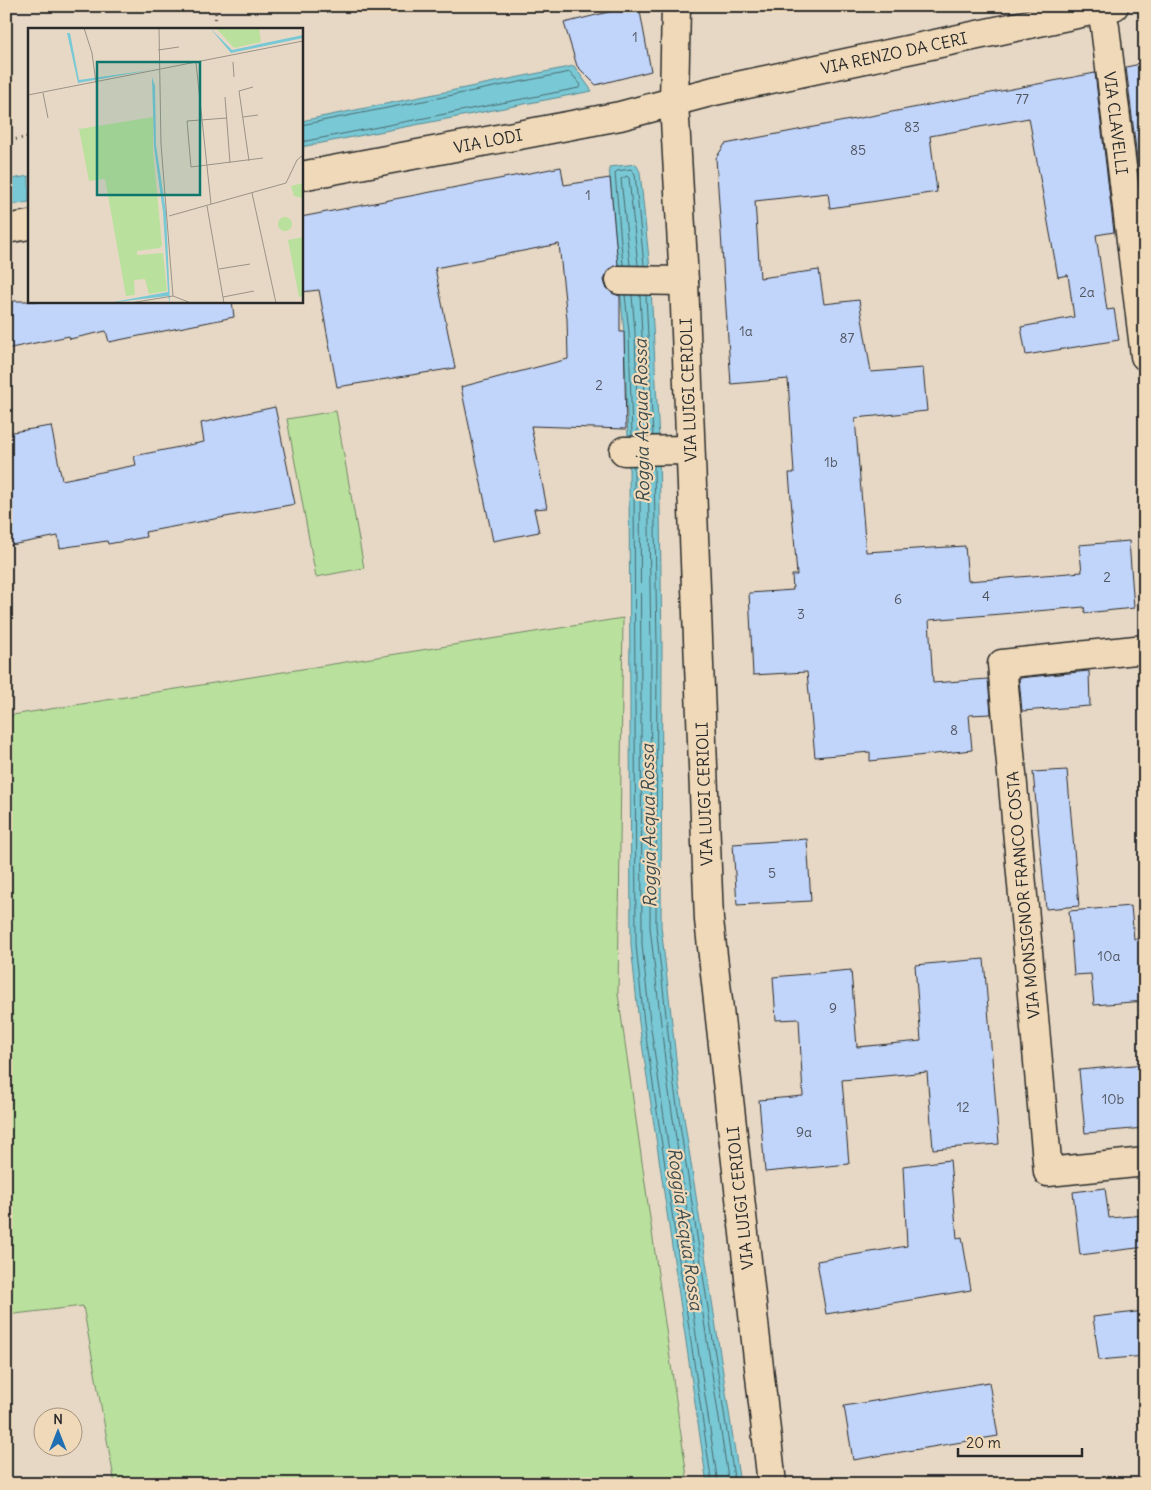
<svg xmlns="http://www.w3.org/2000/svg" width="1151" height="1490" font-family="Delius,sans-serif">
  <style>
    .green { fill: #b9e19d; stroke: #728664 }
    .water { fill: #79c8d5; stroke: #5a8991 }
    .lines { fill: none; stroke-linecap: round; stroke-linejoin: round }
    .shore { stroke: #4a6a6f; stroke-width: 1 }
    .building { fill: #c1d4fa; stroke: #2b2b2b }
    .street-casing { stroke: #2b2b2b; stroke-width: 31 }
    .secondary-casing { stroke: #2b2b2b; stroke-width: 31 }
    .path { stroke: #2b2b2b; stroke-width: 3; stroke-dasharray: 1 4; stroke-linecap: butt }
    .street { stroke: #efd9b8; stroke-width: 28 }
    .secondary { stroke: #efd9b8; stroke-width: 28 }
    .labels { text-anchor: middle; stroke-width: 4.5; stroke-linejoin: round; paint-order: stroke }
    .number-label { font-size: 14px; fill: #50555f }
    .street-label { font-size: 16px; fill: #2b2b2b; stroke: #efd9b8 }
    .water-label { font-size: 18px; font-style: italic; fill: #3b4a4d; stroke: #efd9b8 }
    .inset-road { fill: none; stroke: #9b9387; stroke-width: 1 }
    .view { fill: #0f766e; fill-opacity: 0.15; stroke: #0f766e; stroke-width: 2.5 }
    .inset-edge { fill: none; stroke: #2b2b2b; stroke-width: 2.5 }
  </style>
  <rect width="100%" height="100%" fill="#e6d8c5"/>
  <filter id="ink" filterUnits="userSpaceOnUse"><feTurbulence type="fractalNoise" baseFrequency=".02" numOctaves="2"/><feDisplacementMap in="SourceGraphic" scale="10" xChannelSelector="R" yChannelSelector="G"/><feConvolveMatrix kernelMatrix="1 2 1 2 8 2 1 2 1" color-interpolation-filters="sRGB"/></filter>
  <g filter="url(#ink)">
    <!-- green -->
    <path class="green" d="M 336,411 L 364,568 L 316,577 L 287,419 Z
      M 623,618 L 618,994 L 688,1484 L 115,1484 L 83,1306 L 6,1315 L 6,716 Z"/>
    <!-- water -->
    <path class="water" d="M 574,66 L 592,91 L 301,147 L 301,121 Z
      M 636,164 L 640,172 L 650,269 L 659,440 L 662,645 L 661,926 L 679,1085 L 740,1484 L 707,1484 L 639,1023 L 631,945 L 629,466 L 624,332 L 609,167 Z
      M 29,176 L 29,202 L 6,206 L 6,180 Z"/>
    <g class="lines">
      <!-- shore -->
      <path class="shore" d="M 301,125 L 570,72 L 581,85 L 579,88 L 301,142
        M 623,265 L 615,173 L 617,171 L 631,169 L 635,174 L 644,265
        M 630,265 L 621,179 L 627,176 L 629,178 L 638,265
        M 625,295 L 629,332 L 632,436
        M 632,295 L 635,332 L 638,436
        M 640,295 L 647,436
        M 646,295 L 653,436
        M 634,466 L 636,945 L 644,1023 L 712,1484
        M 640,466 L 642,944 L 650,1022 L 718,1484
        M 648,466 L 651,645 L 650,927 L 668,1086 L 729,1484
        M 654,466 L 657,645 L 656,926 L 674,1086 L 735,1484"/>
    </g>
    <!-- building -->
    <path class="building" d="M 633,6 L 639,6 L 651,71 L 596,85 L 577,66 L 564,23 Z
      M 1145,63 L 1145,224 L 1126,67 Z
      M 1095,73 L 1114,232 L 1096,235 L 1107,310 L 1114,309 L 1119,340 L 1026,355 L 1021,327 L 1074,317 L 1068,275 L 1058,277 L 1029,118 L 930,136 L 937,192 L 830,208 L 828,193 L 755,201 L 760,278 L 819,270 L 824,304 L 859,300 L 871,372 L 923,368 L 927,411 L 855,418 L 866,552 L 965,546 L 968,581 L 1082,572 L 1079,545 L 1129,541 L 1134,608 L 1085,613 L 1084,607 L 929,620 L 933,683 L 988,679 L 991,714 L 969,715 L 972,750 L 870,761 L 870,752 L 815,757 L 807,672 L 753,675 L 749,593 L 793,590 L 792,575 L 797,575 L 789,473 L 794,473 L 788,379 L 731,384 L 716,158 L 725,144 Z
      M 561,167 L 564,185 L 610,178 L 618,265 L 607,272 L 604,280 L 606,287 L 612,293 L 620,296 L 620,332 L 624,332 L 626,429 L 531,426 L 547,508 L 534,509 L 539,532 L 493,541 L 461,387 L 568,359 L 567,319 L 559,244 L 435,268 L 455,368 L 337,387 L 319,290 L 301,292 L 301,217 Z
      M 6,301 L 232,301 L 234,317 L 109,342 L 106,331 L 70,339 L 69,336 L 6,349 Z
      M 275,407 L 295,504 L 145,532 L 146,537 L 108,544 L 107,541 L 60,548 L 58,536 L 6,546 L 6,433 L 51,426 L 62,480 L 136,465 L 134,456 L 204,442 L 201,423 Z
      M 1089,671 L 1090,706 L 1022,711 L 1019,678 Z
      M 1067,770 L 1079,906 L 1046,909 L 1033,772 Z
      M 807,839 L 811,901 L 737,905 L 733,844 Z
      M 1131,906 L 1134,939 L 1145,938 L 1145,1001 L 1094,1005 L 1091,974 L 1074,975 L 1069,911 Z
      M 984,959 L 999,1144 L 933,1149 L 927,1072 L 842,1080 L 849,1164 L 765,1172 L 759,1100 L 803,1096 L 799,1019 L 776,1020 L 773,977 L 851,970 L 857,1047 L 921,1041 L 915,965 Z
      M 1145,1064 L 1145,1128 L 1085,1133 L 1079,1070 Z
      M 950,1160 L 957,1238 L 962,1237 L 971,1290 L 826,1314 L 817,1261 L 907,1246 L 903,1166 Z
      M 1105,1188 L 1109,1218 L 1145,1215 L 1145,1247 L 1080,1255 L 1073,1192 Z
      M 1145,1311 L 1145,1356 L 1099,1360 L 1093,1317 Z
      M 989,1382 L 998,1436 L 853,1460 L 844,1406 Z"/>
    <g class="lines">
      <!-- street casing -->
      <g class="street-casing">
        <path id="street" d="M 1101,9 L 1105,27 L 1145,356
          M 620,280 L 684,281
          M 624,451 L 690,450
          M 1145,649 L 1002,664 L 1048,1172 L 1145,1162"/>
      </g>
      <!-- secondary casing -->
      <g class="secondary-casing">
        <path id="secondary" d="M 676,6 L 674,102 L 684,281 L 709,920 L 772,1484
          M 301,176 L 620,116 L 714,91 L 1114,6
          M 6,229 L 29,225"/>
      </g>
      <!-- path -->
      <path class="path" d="M 215,29 L 216,6
        M 6,141 L 29,137
        M 6,183 L 8,193"/>
      <!-- street -->
      <use href="#street" class="street"/>
      <!-- secondary -->
      <use href="#secondary" class="secondary"/>
    </g>
  </g>
  <g class="labels">
    <!-- number labels -->
    <g class="number-label">
      <text x="635" y="42">1</text>
      <text x="1022" y="104">77</text>
      <text x="912" y="132">83</text>
      <text x="858" y="155">85</text>
      <text x="588" y="200">1</text>
      <text x="1087" y="297">2a</text>
      <text x="746" y="336">1a</text>
      <text x="847" y="343">87</text>
      <text x="599" y="390">2</text>
      <text x="831" y="467">1b</text>
      <text x="1107" y="582">2</text>
      <text x="986" y="601">4</text>
      <text x="898" y="604">6</text>
      <text x="801" y="619">3</text>
      <text x="954" y="735">8</text>
      <text x="772" y="878">5</text>
      <text x="1109" y="961">10a</text>
      <text x="833" y="1013">9</text>
      <text x="1113" y="1104">10b</text>
      <text x="963" y="1112">12</text>
      <text x="804" y="1137">9a</text>
    </g>
    <!-- street labels -->
    <g class="street-label">
      <text transform="translate(894 53) rotate(-12)" y="6">VIA RENZO DA CERI</text>
      <text transform="translate(1116 123) rotate(83)" y="6">VIA CLAVELLI</text>
      <text transform="translate(488 141) rotate(-11)" y="6">VIA LODI</text>
      <text transform="translate(688 390) rotate(-92)" y="6">VIA LUIGI CERIOLI</text>
      <text transform="translate(704 794) rotate(-92)" y="6">VIA LUIGI CERIOLI</text>
      <text transform="translate(1023 895) rotate(-95)" y="6">VIA MONSIGNOR FRANCO COSTA</text>
      <text transform="translate(740 1198) rotate(-96)" y="6">VIA LUIGI CERIOLI</text>
    </g>
    <!-- water labels -->
    <g class="water-label">
      <text transform="translate(642 421) rotate(-91)" y="6">Roggia Acqua Rossa</text>
      <text transform="translate(649 826) rotate(-91)" y="6">Roggia Acqua Rossa</text>
      <text transform="translate(685 1229) rotate(82)" y="6">Roggia Acqua Rossa</text>
    </g>
  </g>
  <!-- overview -->
  <g transform="translate(28 28)">
    <rect width="275" height="275" fill="#e6d8c5"/>
    <path d="M 188,0 L 231,0 L 233,14 L 206,20 ZM 125,89 L 125,123 L 134,217 L 132,220 L 109,223 L 109,227 L 135,225 L 139,263 L 121,266 L 117,251 L 106,252 L 107,267 L 98,268 L 77,151 L 61,153 L 51,101 ZM 275,155 L 275,170 L 266,168 L 263,158 ZM250 196a7 7 0 1 1 14 0a7 7 0 1 1-14 0ZM 275,209 L 275,268 L 271,269 L 260,212 Z" fill="#b9e19d"/>
    <path d="M 182,0 L 204,22 L 275,7 L 275,10 L 203,25 ZM 39,5 L 42,5 L 51,52 L 122,42 L 50,55 ZM 124,49 L 127,58 L 128,117 L 138,184 L 142,275 L 140,268 L 80,275 L 140,264 L 135,184 L 126,119 Z" fill="#79c8d5"/>
    <path class="inset-road" d="M 56,0 L 64,25 L 68,55M 131,0 L 133,116 L 145,268M 130,22 L 151,19M 205,34 L 206,49M 168,35 L 183,176M 15,65 L 20,90M 0,67 L 275,13M 197,69 L 202,135M 215,89 L 230,87M 199,90 L 159,93 L 163,139 L 235,130M 221,133 L 211,63 L 225,59M 224,165 L 248,275M 179,178 L 196,275M 141,188 L 258,155 L 269,132 L 275,127M 191,241 L 222,236M 195,269 L 226,263M 102,275 L 145,268 L 163,275"/>
    <path class="view" d="M 69,34 L 172,34 L 172,167 L 69,167 Z"/>
    <rect width="275" height="275" class="inset-edge"/>
  </g>
  <!-- margin -->
  <rect width="1151" height="1490" fill="none" stroke="#efd9b8" stroke-width="25"/>
  <rect x="12" y="12" width="1126" height="1465" fill="none" stroke="#2b2b2b" stroke-width="2" filter="url(#ink)"/>
  <!-- north arrow -->
  <g transform="translate(58 1432)"><circle r="24" fill="#efd9b8" stroke="#a19380"/>
  <path d="M0-4L9 19L0 12L-9 19Z" fill="#1f6fb2"/>
  <text y="-8" font-size="14" font-weight="bold" text-anchor="middle" fill="#2b2b2b">N</text>
  </g>
  <!-- scale -->
  <path d="M958 1448v8h124v-8" fill="none" stroke="#2b2b2b" stroke-width="2.5"/>
  <text x="966" y="1448" font-size="15" fill="#2b2b2b" stroke="#efd9b8" stroke-width="4" paint-order="stroke">20 m</text>
</svg>
